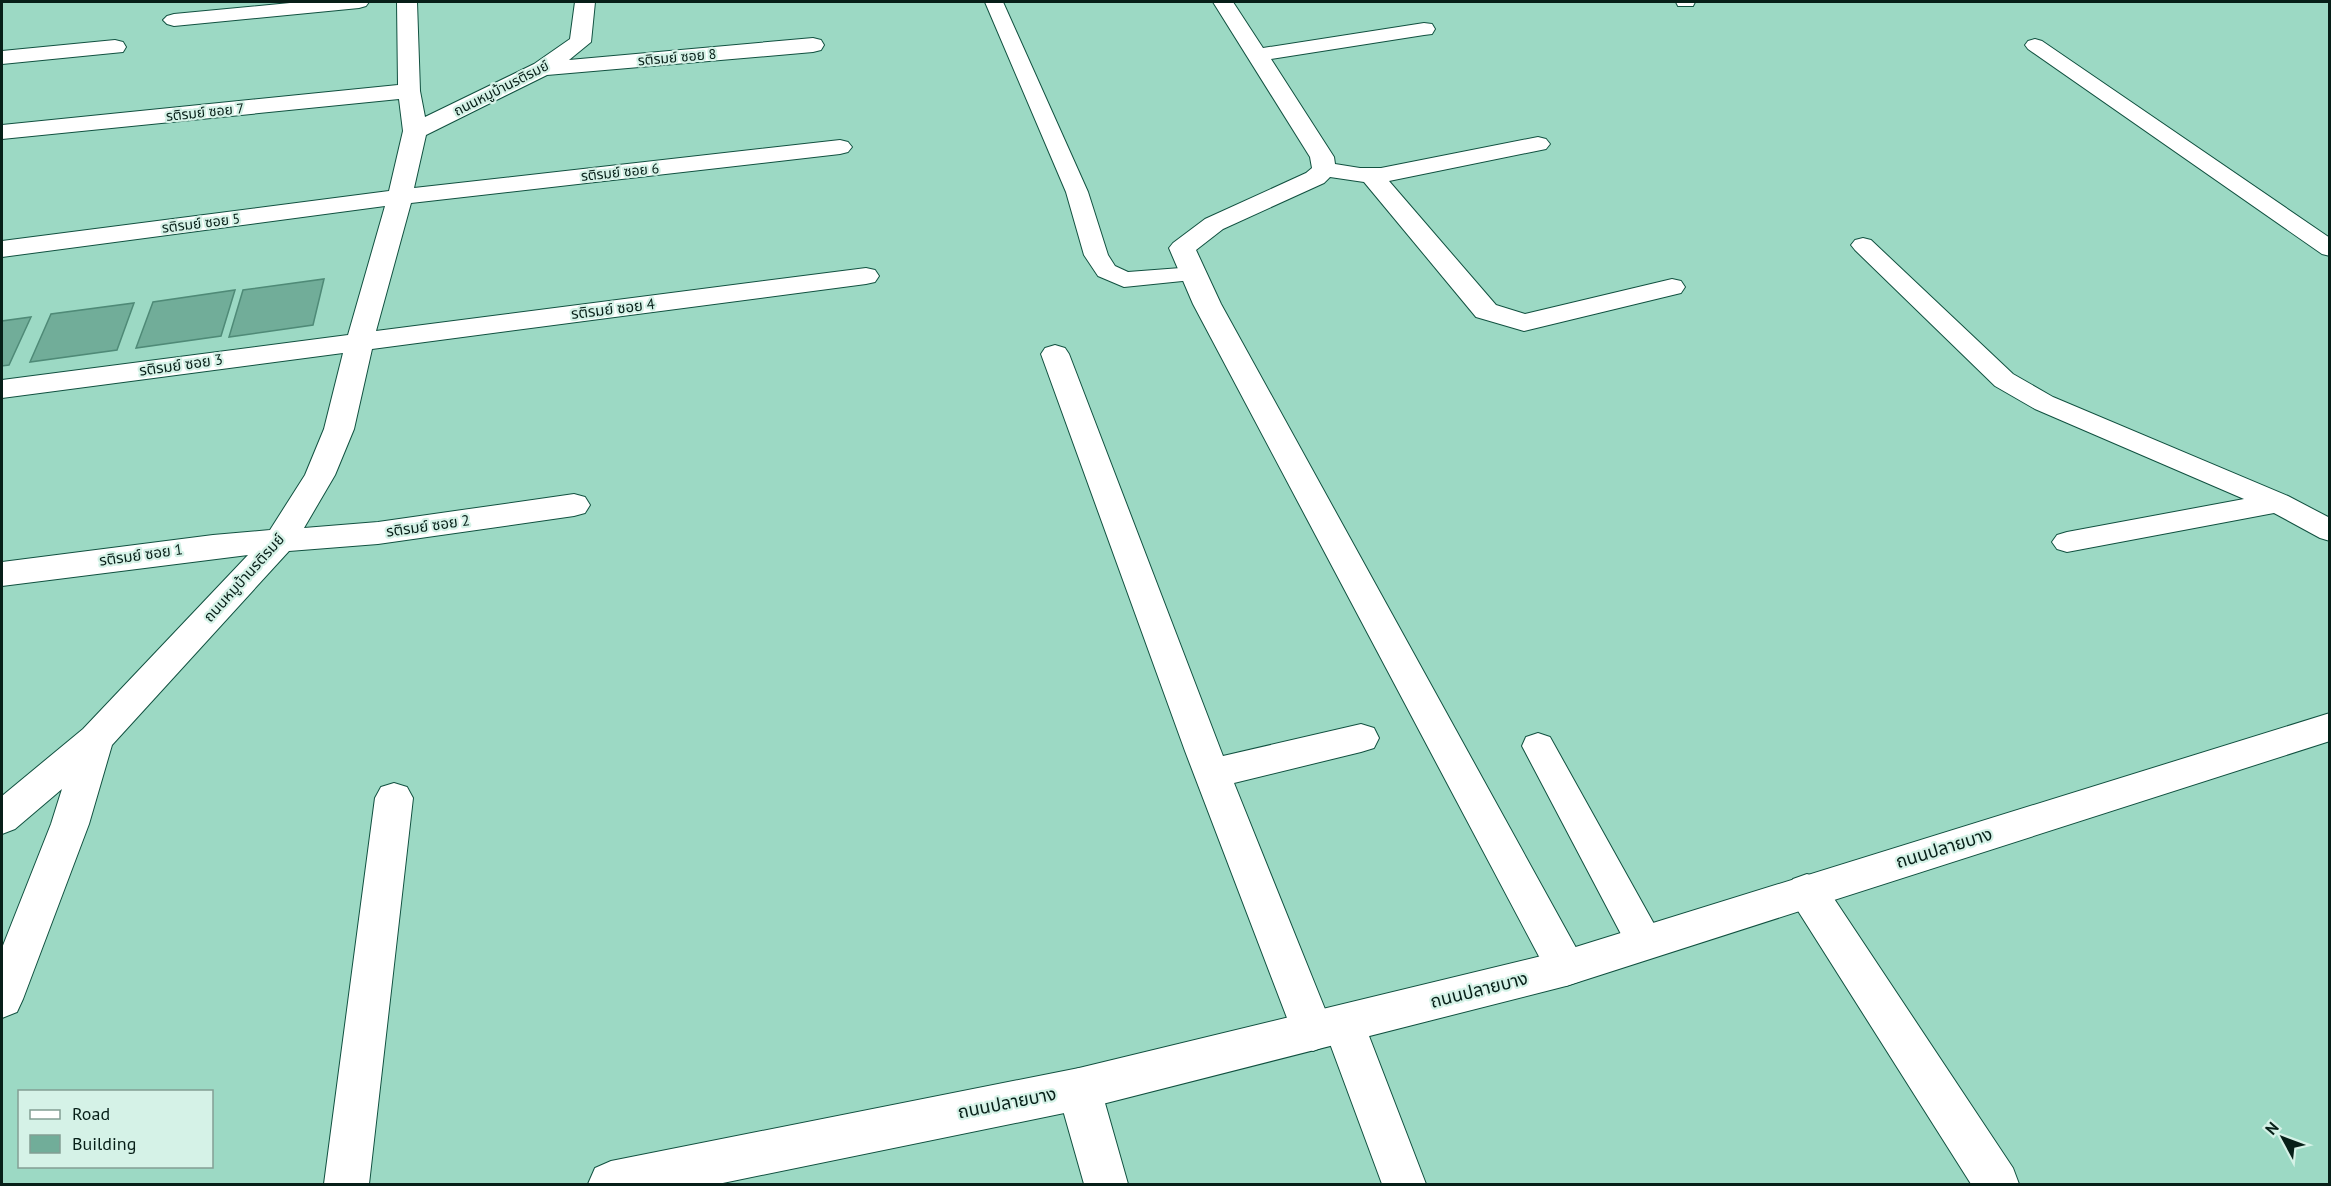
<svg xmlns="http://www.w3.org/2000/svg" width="2331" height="1186" font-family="'PT Sans','Noto Sans Thai',sans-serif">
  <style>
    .building { fill: #71ad99; stroke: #4f8a77; stroke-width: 1.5 }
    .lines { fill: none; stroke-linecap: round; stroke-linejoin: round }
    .service-casing { stroke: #115140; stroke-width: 2 }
    .minor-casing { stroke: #115140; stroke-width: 2 }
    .tertiary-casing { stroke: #115140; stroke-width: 2 }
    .service { fill: #fff; fill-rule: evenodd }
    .minor { fill: #fff; fill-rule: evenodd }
    .tertiary { fill: #fff; fill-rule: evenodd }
    .labels { text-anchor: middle; stroke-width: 4.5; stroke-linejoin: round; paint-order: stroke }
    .far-street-label { font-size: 14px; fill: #071f18; stroke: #d5f2e7 }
    .street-label { font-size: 15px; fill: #071f18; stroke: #d5f2e7 }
    .near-street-label { font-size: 18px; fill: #071f18; stroke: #d5f2e7 }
  </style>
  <rect width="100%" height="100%" fill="#9cd9c4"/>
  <!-- building -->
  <path class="building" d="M 324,279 L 313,325 L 229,337 L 243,290 Z
    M 235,290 L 221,336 L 136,348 L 153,302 Z
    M 134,303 L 117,350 L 30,362 L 51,314 Z
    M 31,317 L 9,365 L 2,366 L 2,321 Z"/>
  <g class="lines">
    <!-- service casing -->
    <g class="service-casing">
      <path id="service" d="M 985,2 L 1003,2 L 1088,192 L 1108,255 L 1115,266 L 1128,272 L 1194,267 L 1202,269 L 1206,274 L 1202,279 L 1124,287 L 1098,276 L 1084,255 L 1066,192 Z
        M 1676,2 L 1695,2 L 1693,6 L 1678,6 Z
        M 2035,39 L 2042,41 L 2330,238 L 2330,256 L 2322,254 L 2028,49 L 2025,45 L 2028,41 Z
        M 1863,238 L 1871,240 L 2013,374 L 2053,397 L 2288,496 L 2330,518 L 2330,541 L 2320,538 L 2274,513 L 2067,552 L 2057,549 L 2052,542 L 2057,535 L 2067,532 L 2244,499 L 2035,409 L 1995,386 L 1855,250 L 1851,245 L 1855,240 Z
        M 1538,733 L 1550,737 L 1658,931 L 1663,943 L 1658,955 L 1645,959 L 1632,955 L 1522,746 L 1526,737 Z"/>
    </g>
    <!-- minor casing -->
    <g class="minor-casing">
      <path id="minor" d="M 300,2 L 369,2 L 366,6 L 359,8 L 174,26 L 167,24 L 163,20 L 167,16 L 174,14 Z
        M 397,2 L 417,2 L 420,91 L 425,117 L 534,64 L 570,39 L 575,2 L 595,2 L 591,42 L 569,60 L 813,38 L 821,40 L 824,45 L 821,50 L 813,52 L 547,75 L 426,135 L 414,188 L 840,140 L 848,142 L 852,147 L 848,152 L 840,154 L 411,203 L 376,331 L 866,268 L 875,270 L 879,276 L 875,282 L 866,284 L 372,349 L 354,429 L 335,475 L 304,528 L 378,522 L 574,494 L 585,497 L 590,505 L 585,513 L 574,516 L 378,544 L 289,551 L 112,745 L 89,824 L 23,999 L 17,1012 L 2,1018 L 2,948 L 51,824 L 62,789 L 15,829 L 2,834 L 2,796 L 83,729 L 248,555 L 2,586 L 2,562 L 213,535 L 270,530 L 305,475 L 324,429 L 343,353 L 2,398 L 2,380 L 348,335 L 385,206 L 2,257 L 2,241 L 389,191 L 403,131 L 399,99 L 2,139 L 2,125 L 398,85 Z
        M 1213,2 L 1233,2 L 1263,48 L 1424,23 L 1432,24 L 1435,29 L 1432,34 L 1424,35 L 1271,59 L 1334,157 L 1335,164 L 1360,168 L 1381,168 L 1538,137 L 1546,139 L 1550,144 L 1546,149 L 1389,181 L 1496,305 L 1525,314 L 1672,279 L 1681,281 L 1685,287 L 1681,293 L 1524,331 L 1476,317 L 1364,182 L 1330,177 L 1324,183 L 1223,229 L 1196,250 L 1221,304 L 1580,955 L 1586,968 L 1580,981 L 1566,986 L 1552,981 L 1193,304 L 1169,248 L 1173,243 L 1205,219 L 1306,173 L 1312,168 L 1310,157 Z
        M 115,40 L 123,42 L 126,47 L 123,52 L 2,64 L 2,51 Z
        M 1055,345 L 1065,348 L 1069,354 L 1223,756 L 1361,724 L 1374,728 L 1379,738 L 1374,748 L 1361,752 L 1234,783 L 1327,1014 L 1329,1010 L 1344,1005 L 1359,1010 L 1426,1184 L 1382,1184 L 1329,1041 L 1328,1045 L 1313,1051 L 1298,1045 L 1292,1031 L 1185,751 L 1041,354 L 1045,348 Z
        M 394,783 L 407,787 L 413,798 L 369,1184 L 324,1184 L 375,798 L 381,787 Z
        M 1807,874 L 1821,879 L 2013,1168 L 2019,1184 L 1971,1184 L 1793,903 L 1787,891 L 1793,879 Z
        M 1079,1068 L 1094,1074 L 1101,1089 L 1128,1184 L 1084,1184 L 1057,1089 L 1064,1074 Z"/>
    </g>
    <!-- tertiary casing -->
    <g class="tertiary-casing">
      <path id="tertiary" d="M 2330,713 L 2330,741 L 1566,986 L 1079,1110 L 718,1184 L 588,1184 L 595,1168 L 611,1161 L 1079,1068 L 1566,950 Z"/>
    </g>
    <!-- service -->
    <use href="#service" class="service"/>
    <!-- minor -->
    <use href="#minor" class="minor"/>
    <!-- tertiary -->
    <use href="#tertiary" class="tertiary"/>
  </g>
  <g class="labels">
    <!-- far-street labels -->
    <g class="far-street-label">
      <text transform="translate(677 57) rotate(-5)" y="5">รติรมย์ ซอย 8</text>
      <text transform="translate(501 88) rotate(-27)" y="5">ถนนหมูบ้านรติรมย์</text>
      <text transform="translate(205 112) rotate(-6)" y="5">รติรมย์ ซอย 7</text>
      <text transform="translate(620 172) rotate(-6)" y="5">รติรมย์ ซอย 6</text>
      <text transform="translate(201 223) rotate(-7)" y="5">รติรมย์ ซอย 5</text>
    </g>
    <!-- street labels -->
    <g class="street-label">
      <text transform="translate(613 309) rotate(-7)" y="5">รติรมย์ ซอย 4</text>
      <text transform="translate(181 365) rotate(-8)" y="5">รติรมย์ ซอย 3</text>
      <text transform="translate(428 526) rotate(-8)" y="5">รติรมย์ ซอย 2</text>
      <text transform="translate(141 555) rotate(-8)" y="5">รติรมย์ ซอย 1</text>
      <text transform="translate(244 578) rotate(-48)" y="5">ถนนหมูบ้านรติรมย์</text>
    </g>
    <!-- near-street labels -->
    <g class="near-street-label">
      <text transform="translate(1944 848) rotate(-17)" y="6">ถนนปลายบาง</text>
      <text transform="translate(1479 990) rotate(-14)" y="6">ถนนปลายบาง</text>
      <text transform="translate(1007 1103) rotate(-11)" y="6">ถนนปลายบาง</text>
    </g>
  </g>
  <!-- border -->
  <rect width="2331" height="1186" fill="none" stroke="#071f18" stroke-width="6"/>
  <!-- legend -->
  <rect x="18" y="1090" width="195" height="78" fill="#d5f2e7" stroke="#839e94" stroke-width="1.5"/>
  <rect x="30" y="1110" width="30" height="9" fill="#ffffff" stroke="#839e94" stroke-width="1.5"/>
  <text x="72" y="1120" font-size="18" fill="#071f18">Road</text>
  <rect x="30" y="1135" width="30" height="18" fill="#71ad99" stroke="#839e94" stroke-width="1.5"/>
  <text x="72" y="1150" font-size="18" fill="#071f18">Building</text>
  <!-- north arrow -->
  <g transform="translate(2283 1138) rotate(311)" stroke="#d5f2e7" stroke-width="4.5" paint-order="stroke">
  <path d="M0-4.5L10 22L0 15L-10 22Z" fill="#071f18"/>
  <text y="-9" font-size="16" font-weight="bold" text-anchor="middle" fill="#071f18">N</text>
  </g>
</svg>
